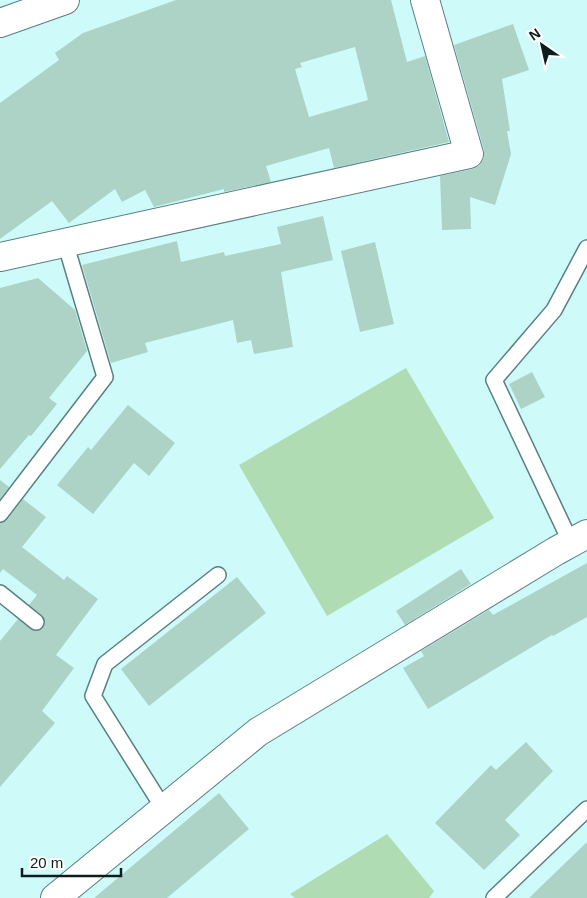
<svg xmlns="http://www.w3.org/2000/svg" width="587" height="898" font-family="Helvetica,sans-serif">
  <style>
    .green { fill: #afdcb3 }
    .building { fill: #acd3c5; fill-rule: evenodd }
    .lines { fill: none; stroke-linecap: round; stroke-linejoin: round }
    .lane-casing { stroke: #57807f; stroke-width: 18 }
    .street-casing { stroke: #57807f; stroke-width: 30 }
    .secondary-casing { stroke: #57807f; stroke-width: 30 }
    .lane { stroke: #fff; stroke-width: 15 }
    .street { stroke: #fff; stroke-width: 28 }
    .secondary { stroke: #fff; stroke-width: 28 }
  </style>
  <rect width="100%" height="100%" fill="#cefbfa"/>
  <!-- green -->
  <path class="green" d="M 406,368 L 494,518 L 327,616 L 239,465 Z
    M 387,834 L 434,891 L 429,898 L 295,898 L 290,894 Z"/>
  <!-- building -->
  <path class="building" d="M 176,0 L 391,0 L 407,62 L 425,56 L 449,142 L 334,168 L 329,148 L 266,166 L 271,182 L 224,192 L 224,189 L 154,207 L 145,190 L 122,202 L 115,189 L 69,223 L 52,201 L 0,239 L 0,103 L 59,60 L 55,53 L 83,33 ZM 355,47 L 368,100 L 309,117 L 295,69 L 302,67 L 300,63 Z
    M 513,24 L 529,70 L 502,79 L 510,131 L 507,131 L 511,154 L 495,205 L 470,197 L 471,229 L 442,230 L 440,176 L 473,169 L 480,165 L 484,158 L 484,150 L 454,45 Z
    M 323,216 L 333,260 L 281,272 L 293,347 L 254,354 L 251,340 L 237,343 L 233,320 L 145,343 L 148,352 L 111,363 L 82,265 L 177,241 L 181,262 L 224,252 L 225,256 L 281,244 L 277,227 Z
    M 375,242 L 394,324 L 360,332 L 341,251 Z
    M 38,278 L 75,310 L 87,351 L 49,398 L 57,404 L 31,436 L 29,435 L 0,469 L 0,288 Z
    M 532,372 L 545,397 L 521,409 L 509,384 Z
    M 128,405 L 175,443 L 149,476 L 134,463 L 93,514 L 57,485 L 88,447 L 91,450 Z
    M 0,480 L 9,487 L 0,499 Z
    M 23,499 L 46,517 L 22,547 L 64,580 L 67,576 L 98,599 L 56,655 L 74,668 L 42,711 L 55,723 L 0,787 L 0,641 L 18,619 L 35,631 L 43,628 L 45,623 L 42,615 L 29,605 L 37,595 L 3,569 L 0,573 L 0,523 L 7,520 Z
    M 587,563 L 587,617 L 553,636 L 552,635 L 428,709 L 403,668 L 424,656 L 421,651 L 489,610 L 493,615 Z
    M 461,569 L 471,584 L 405,625 L 396,611 Z
    M 237,577 L 266,613 L 149,706 L 121,669 Z
    M 526,742 L 553,771 L 505,820 L 520,835 L 484,870 L 435,823 L 491,765 L 496,770 Z
    M 219,793 L 249,829 L 167,898 L 94,898 Z
    M 587,842 L 587,898 L 529,898 Z"/>
  <g class="lines">
    <!-- lane casing -->
    <g class="lane-casing">
      <path id="lane" d="M 0,514 L 105,377 L 65,242
        M 571,543 L 494,380 L 554,310 L 587,248
        M 0,593 L 36,622
        M 164,809 L 93,696 L 105,664 L 218,575
        M 494,898 L 587,809"/>
    </g>
    <!-- street casing -->
    <g class="street-casing">
      <path id="street" d="M 0,257 L 469,154 L 425,0
        M 55,898 L 258,732 L 556,551 L 587,534"/>
    </g>
    <!-- secondary casing -->
    <g class="secondary-casing">
      <path id="secondary" d="M 0,23 L 65,0"/>
    </g>
    <!-- lane -->
    <use href="#lane" class="lane"/>
    <!-- street -->
    <use href="#street" class="street"/>
    <!-- secondary -->
    <use href="#secondary" class="secondary"/>
  </g>
  <!-- north arrow -->
  <g transform="translate(542 45) rotate(326)" stroke="#ffffff" stroke-width="4" paint-order="stroke">
  <path d="M0-4L9 19L0 12L-9 19Z" fill="#0c1d1d"/>
  <text y="-8" font-size="14" font-weight="bold" text-anchor="middle" fill="#0c1d1d">N</text>
  </g>
  <!-- scale -->
  <path d="M22 868v8h99v-8" fill="none" stroke="#0c1d1d" stroke-width="2.5"/>
  <text x="30" y="868" font-size="15" fill="#0c1d1d" stroke="#ffffff" stroke-width="4" paint-order="stroke">20 m</text>
</svg>
